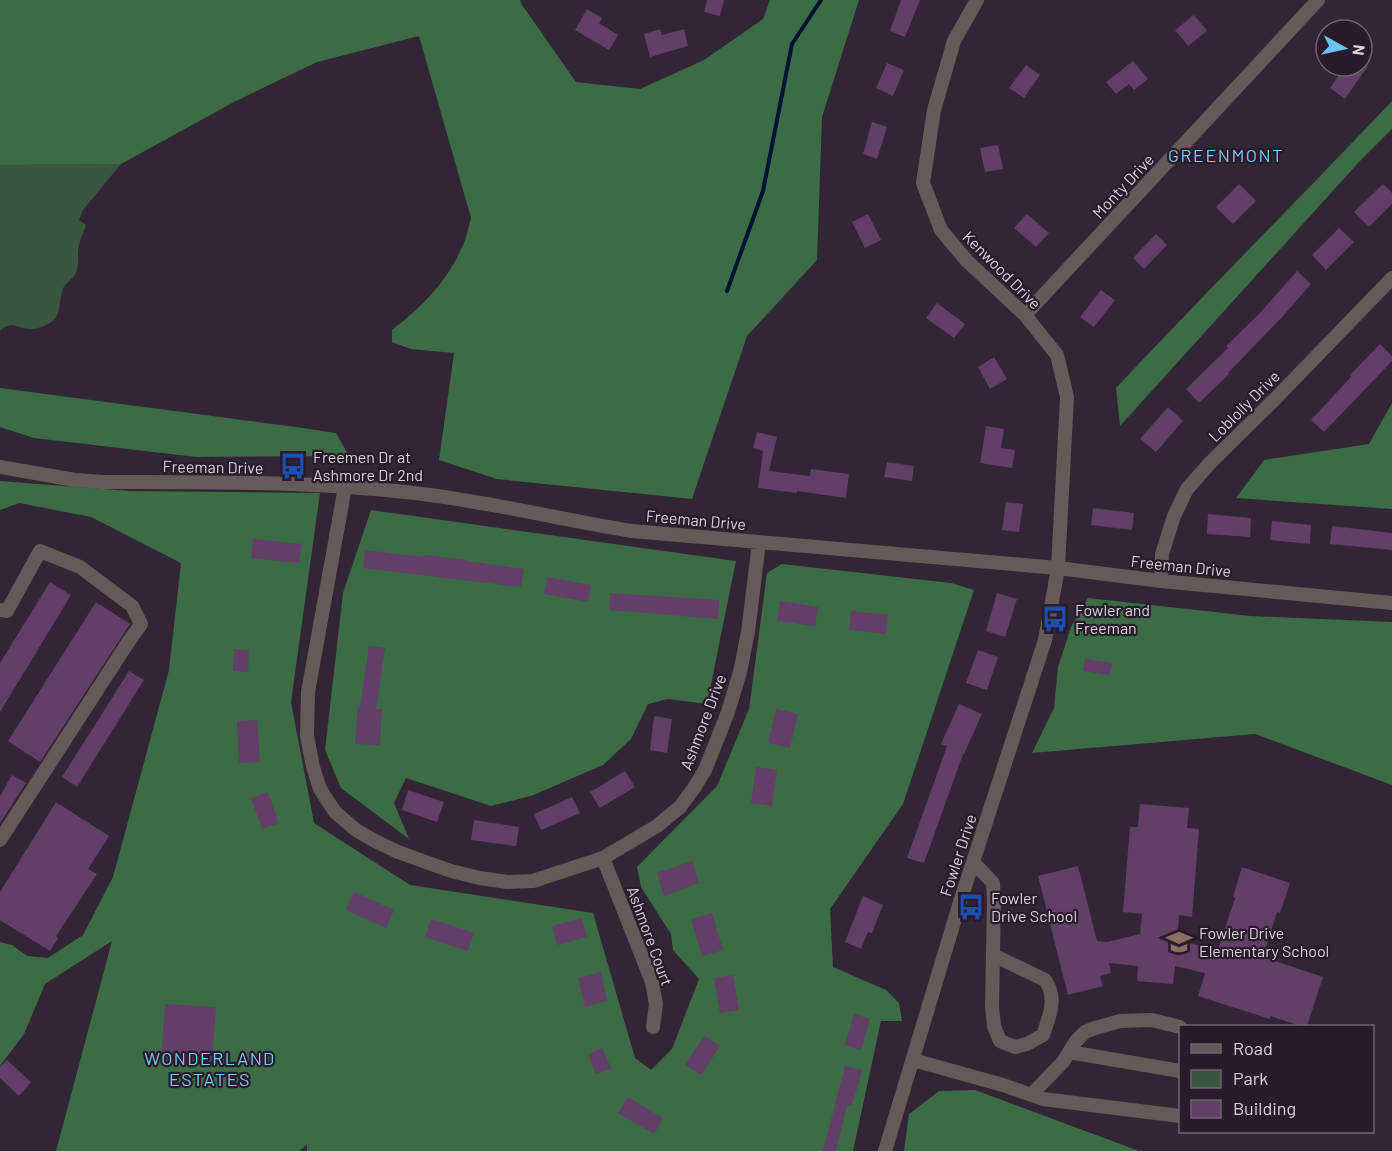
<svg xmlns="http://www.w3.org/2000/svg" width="1392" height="1151" font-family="Barlow,sans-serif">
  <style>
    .green { fill: #3a563f }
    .forest { fill: #3b6c45 }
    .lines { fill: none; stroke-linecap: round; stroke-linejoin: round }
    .stream { stroke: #001431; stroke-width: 4 }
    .building { fill: #633e68 }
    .minor { stroke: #665a58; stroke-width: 14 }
    .labels { text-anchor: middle; stroke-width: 4.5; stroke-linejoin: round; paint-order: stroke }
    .street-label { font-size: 16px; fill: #dad1dc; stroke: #281b2a }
    .poi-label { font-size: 16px; fill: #dad1dc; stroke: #281b2a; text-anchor: start }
    .neighbourhood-label { font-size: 18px; letter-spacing: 1.5px; fill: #79caf5; stroke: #281b2a }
  </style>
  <rect width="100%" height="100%" fill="#322535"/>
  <!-- green -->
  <path class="green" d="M 121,164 L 83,210 L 79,220 L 86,225 C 83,233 79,242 78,252 C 78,258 79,264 77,270 C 73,282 65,280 62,292 C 57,312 62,321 38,328 C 22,334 14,317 0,331 L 0,165 Z"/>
  <!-- forest -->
  <path class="forest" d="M 0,0 L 520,0 L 522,5 L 576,82 L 640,89 L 704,60 L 763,19 L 770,0 L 859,0 L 822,117 L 817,260 L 747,336 L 692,499 L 497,479 L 439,460 L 454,353 L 411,349 L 392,342 L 392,330 C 423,306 447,282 463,245 C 467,237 468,227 471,218 L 419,36 L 317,62 L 234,102 L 121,164 L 0,165 Z
    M 1392,101 L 1392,129 L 1359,162 L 1120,426 L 1116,388 C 1207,291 1301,197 1392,101 Z
    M 0,388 L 296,427 L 336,433 L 349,456 L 196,457 L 34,438 L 0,427 Z
    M 1392,403 L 1392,509 L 1236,498 L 1264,460 L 1369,444 Z
    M 0,481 L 130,491 L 320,493 L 291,702 L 314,823 L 410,885 L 593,913 L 635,1058 L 651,1070 L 672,1049 L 699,979 L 673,950 L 671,934 L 641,887 L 637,867 L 717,786 L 749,709 L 767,573 L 782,564 L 951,583 L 974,590 L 903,804 L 830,909 L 833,967 L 886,990 L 899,1003 L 902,1021 L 881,1021 L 853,1151 L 307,1151 L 307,1145 L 299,1151 L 56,1151 L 112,941 L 45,984 L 24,1034 L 0,1066 L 0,942 L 12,945 L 27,956 L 48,958 L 83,935 L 113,877 L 169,670 L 181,563 L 91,517 L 19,503 L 0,510 Z
    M 371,510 L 736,561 L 707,704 L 668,699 L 648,704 L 631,739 L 603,765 L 531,796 L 491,806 L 406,778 L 394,803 L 409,839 L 341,788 L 325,750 L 343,593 Z
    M 1088,598 L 1251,616 L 1392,622 L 1392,785 L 1255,734 L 1032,753 L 1054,708 L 1058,667 L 1071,627 Z
    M 975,1090 L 1139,1151 L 904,1151 L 909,1114 L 939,1091 Z"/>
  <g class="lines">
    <!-- stream -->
    <path class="stream" d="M 727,291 L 763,191 L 792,44 L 821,0"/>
  </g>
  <!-- building -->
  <path class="building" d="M 707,0 L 724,0 L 720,16 L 704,12 Z
    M 901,0 L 920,0 L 905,37 L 890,31 Z
    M 587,9 L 602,18 L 599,23 L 618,35 L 609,50 L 575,30 Z
    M 1194,15 L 1207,31 L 1188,46 L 1175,30 Z
    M 660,29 L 662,35 L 684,29 L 688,46 L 650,57 L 644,34 Z
    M 1133,61 L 1148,79 L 1134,90 L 1129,84 L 1116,94 L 1106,82 Z
    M 887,63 L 904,70 L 893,96 L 876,88 Z
    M 1026,65 L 1040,75 L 1024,98 L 1009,88 Z
    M 1345,66 L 1368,66 L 1345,99 L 1330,88 Z
    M 872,122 L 887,127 L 877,159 L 863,154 Z
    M 998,145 L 1003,169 L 985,172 L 980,148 Z
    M 1239,184 L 1256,201 L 1233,224 L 1216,207 Z
    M 1383,184 L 1392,193 L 1392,204 L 1369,227 L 1354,212 Z
    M 868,214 L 881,240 L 865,248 L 852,222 Z
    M 1027,214 L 1049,233 L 1036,247 L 1014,228 Z
    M 1339,228 L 1354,242 L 1326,270 L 1312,255 Z
    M 1156,234 L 1167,245 L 1144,269 L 1133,258 Z
    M 1297,271 L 1311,284 L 1283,316 L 1228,373 L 1229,374 L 1199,403 L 1186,389 L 1228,348 L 1226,346 L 1258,315 Z
    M 1101,290 L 1115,300 L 1094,327 L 1080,317 Z
    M 937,303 L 965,324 L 954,338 L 926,318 Z
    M 1380,344 L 1392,356 L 1392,361 L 1324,432 L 1311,420 L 1351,377 L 1350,375 Z
    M 994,357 L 1007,379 L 990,389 L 978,367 Z
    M 1168,407 L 1183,421 L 1156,452 L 1140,439 Z
    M 986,426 L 1004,429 L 1001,448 L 1015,450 L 1012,468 L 980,463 Z
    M 757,432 L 777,437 L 769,471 L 810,476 L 811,469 L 849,474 L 846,498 L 797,491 L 797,493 L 758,488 L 763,451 L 753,448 Z
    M 887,462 L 914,466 L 912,481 L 884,477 Z
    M 1006,502 L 1023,504 L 1019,532 L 1002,530 Z
    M 1093,508 L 1134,513 L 1132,530 L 1091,525 Z
    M 1208,514 L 1251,518 L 1250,537 L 1207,534 Z
    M 1272,521 L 1311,525 L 1310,544 L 1270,540 Z
    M 1332,526 L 1392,533 L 1392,550 L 1330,544 Z
    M 253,539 L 302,544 L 299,563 L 251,558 Z
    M 365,550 L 424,557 L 424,555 L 467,560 L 466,561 L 524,569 L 521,587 L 363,568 Z
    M 547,577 L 591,585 L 588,602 L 544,594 Z
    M 50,582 L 71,595 L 0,712 L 0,663 Z
    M 610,593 L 719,600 L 718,619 L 609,610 Z
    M 997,593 L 1017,599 L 1005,637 L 986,631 Z
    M 780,601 L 818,607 L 815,626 L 777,621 Z
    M 96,602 L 130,624 L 40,762 L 8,741 Z
    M 851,611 L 888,615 L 886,634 L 849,630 Z
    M 369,646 L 385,648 L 376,709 L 382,709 L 380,745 L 355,744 L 358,707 L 360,708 Z
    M 234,649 L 249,650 L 248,672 L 233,671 Z
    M 978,650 L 998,657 L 987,690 L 966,683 Z
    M 1085,659 L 1112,663 L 1110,675 L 1083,671 Z
    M 129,671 L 144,680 L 77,787 L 62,777 Z
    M 959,704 L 982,714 L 964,754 L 963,754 L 924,863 L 907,858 L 947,746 L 941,744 Z
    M 776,709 L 798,714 L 790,748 L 768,743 Z
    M 654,716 L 672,719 L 667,753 L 650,750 Z
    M 257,720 L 260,762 L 239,763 L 237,721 Z
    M 756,767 L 777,770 L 772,806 L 751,803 Z
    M 625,771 L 635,787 L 600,808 L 590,792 Z
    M 12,775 L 26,783 L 0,823 L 0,796 Z
    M 408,790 L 444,802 L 437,822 L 402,810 Z
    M 268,792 L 279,823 L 262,829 L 251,798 Z
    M 572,797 L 580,813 L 541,830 L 534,814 Z
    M 56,802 L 109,836 L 88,869 L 97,874 L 56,936 L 58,938 L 50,951 L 0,920 L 0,892 Z
    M 1140,804 L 1189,808 L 1187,828 L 1199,829 L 1192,917 L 1179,915 L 1177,940 L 1218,950 L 1235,898 L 1233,897 L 1242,867 L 1290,883 L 1280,913 L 1277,912 L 1263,957 L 1323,977 L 1307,1026 L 1301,1026 L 1270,1016 L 1270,1019 L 1198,996 L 1205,973 L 1175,966 L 1173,984 L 1137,981 L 1138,966 L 1109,963 L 1111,973 L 1100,976 L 1103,986 L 1068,995 L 1038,876 L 1078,866 L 1097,941 L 1107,942 L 1140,934 L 1142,914 L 1123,912 L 1130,827 L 1138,827 Z
    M 474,820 L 519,827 L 516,846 L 471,840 Z
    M 692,861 L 699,883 L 664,896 L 657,873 Z
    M 354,892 L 394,910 L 386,928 L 346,910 Z
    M 863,896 L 883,905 L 872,933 L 868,932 L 861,949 L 845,942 Z
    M 712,913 L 723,950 L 702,956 L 691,919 Z
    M 582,918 L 587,937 L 557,945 L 552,926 Z
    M 431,919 L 474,933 L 468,951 L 425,937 Z
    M 601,972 L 607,1001 L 585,1007 L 578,978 Z
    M 733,975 L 739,1010 L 720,1013 L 714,978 Z
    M 165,1004 L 216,1007 L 212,1064 L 161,1061 Z
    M 854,1014 L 870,1019 L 861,1050 L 845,1045 Z
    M 704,1036 L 720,1046 L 701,1075 L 685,1065 Z
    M 602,1048 L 611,1068 L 596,1074 L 588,1054 Z
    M 7,1060 L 31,1082 L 19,1096 L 0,1078 L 0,1067 Z
    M 845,1066 L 862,1070 L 852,1106 L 847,1105 L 836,1151 L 823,1151 Z
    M 628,1097 L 663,1118 L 654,1134 L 618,1113 Z"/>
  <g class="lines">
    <!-- minor -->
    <path class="minor" d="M 1025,315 L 1318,0
      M 0,467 L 75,480 L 102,482 C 211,482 322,481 430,495 C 498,504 565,520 632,531 L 1058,568 L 1161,581 L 1392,603
      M 345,487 L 308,692 L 307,736 L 313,767 L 320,789 L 335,812 L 356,830 L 375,841 L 398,852 L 451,871 L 480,878 L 507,882 L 533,881 L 603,858 L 657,826 L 680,807 L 694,788 L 705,770 L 728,712 L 740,672 L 748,632 L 759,542
      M 1161,581 L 1162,554 L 1174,516 L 1187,489 L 1210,463 L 1276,398 L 1392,278
      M 0,610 L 7,611 L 40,551 L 80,567 L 132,606 L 141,624 L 125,647 L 0,840
      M 603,858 L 652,982 L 656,1004 L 653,1027
      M 973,862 L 993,883 L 994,900 L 992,1007 L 994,1026 L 1000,1041 L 1015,1047 L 1027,1044 L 1043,1035 C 1049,1017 1058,998 1045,980 L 993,955
      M 1069,1052 L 1180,1071
      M 913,1060 L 1003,1085 L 1043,1099 L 1180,1116
      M 1031,1095 L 1063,1062 L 1076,1041 L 1085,1032 L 1095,1028 L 1120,1021 L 1152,1020 L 1180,1027
      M 885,1151 L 960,902 L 1045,640 L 1058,568 L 1067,397 L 1057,355 L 1025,315 L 967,261 L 941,230 L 923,183 L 934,110 L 954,41 L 977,0"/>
  </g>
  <!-- icons -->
  <defs>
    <g id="bus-bare" transform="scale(2.07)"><path d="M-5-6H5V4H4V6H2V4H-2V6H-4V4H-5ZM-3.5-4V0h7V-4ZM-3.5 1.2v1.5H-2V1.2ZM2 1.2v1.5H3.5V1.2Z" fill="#1a4fb4" stroke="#281b2a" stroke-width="2.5" paint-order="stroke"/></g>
    <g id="school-bare" transform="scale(2.07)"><path d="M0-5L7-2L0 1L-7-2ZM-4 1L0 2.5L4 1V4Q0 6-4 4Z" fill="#8d6e63" stroke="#281b2a" stroke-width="2.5" paint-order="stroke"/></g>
  </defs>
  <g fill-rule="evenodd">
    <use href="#bus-bare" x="293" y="466"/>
    <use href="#bus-bare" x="1055" y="619"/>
    <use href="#bus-bare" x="971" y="907"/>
    <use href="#school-bare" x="1179" y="942"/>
  </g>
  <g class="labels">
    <!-- street labels -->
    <g class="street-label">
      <text transform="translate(1123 186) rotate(-47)" y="6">Monty Drive</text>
      <text transform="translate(1002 270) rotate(45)" y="6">Kenwood Drive</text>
      <text transform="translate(1244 406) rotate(-45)" y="6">Loblolly Drive</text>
      <text transform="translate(213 467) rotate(1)" y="6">Freeman Drive</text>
      <text transform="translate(696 520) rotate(5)" y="6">Freeman Drive</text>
      <text transform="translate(1181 566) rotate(6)" y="6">Freeman Drive</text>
      <text transform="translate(703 722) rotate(-69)" y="6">Ashmore Drive</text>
      <text transform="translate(958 855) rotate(-72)" y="6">Fowler Drive</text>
      <text transform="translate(650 936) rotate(70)" y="6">Ashmore Court</text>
    </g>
    <!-- poi labels -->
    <g class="poi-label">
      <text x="313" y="463">Freemen Dr at<tspan x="313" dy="18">Ashmore Dr 2nd</tspan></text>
      <text x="1075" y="616">Fowler and<tspan x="1075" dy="18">Freeman</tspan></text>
      <text x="991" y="904">Fowler<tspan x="991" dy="18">Drive School</tspan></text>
      <text x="1199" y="939">Fowler Drive<tspan x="1199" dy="18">Elementary School</tspan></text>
    </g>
    <!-- neighbourhood labels -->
    <g class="neighbourhood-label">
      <text x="1226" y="162">GREENMONT</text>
      <text x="210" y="1065">WONDERLAND<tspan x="210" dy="21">ESTATES</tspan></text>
    </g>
  </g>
  <!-- legend -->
  <rect x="1179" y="1025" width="195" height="108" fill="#281b2a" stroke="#6f6471" stroke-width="1.5"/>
  <rect x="1191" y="1044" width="30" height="9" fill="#665a58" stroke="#6f6471" stroke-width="1.5"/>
  <text x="1233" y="1055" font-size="18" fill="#dad1dc">Road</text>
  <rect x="1191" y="1070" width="30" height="18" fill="#3a563f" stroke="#6f6471" stroke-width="1.5"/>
  <text x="1233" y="1085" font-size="18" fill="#dad1dc">Park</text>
  <rect x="1191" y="1100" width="30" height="18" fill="#633e68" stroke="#6f6471" stroke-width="1.5"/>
  <text x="1233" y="1115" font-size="18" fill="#dad1dc">Building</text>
  <!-- north arrow -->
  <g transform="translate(1344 48) rotate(98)"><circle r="28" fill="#281b2a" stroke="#6f6471" stroke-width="1.5"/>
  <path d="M0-4.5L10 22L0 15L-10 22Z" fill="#6ac3f1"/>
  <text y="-9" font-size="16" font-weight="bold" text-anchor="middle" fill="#dad1dc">N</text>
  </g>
</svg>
